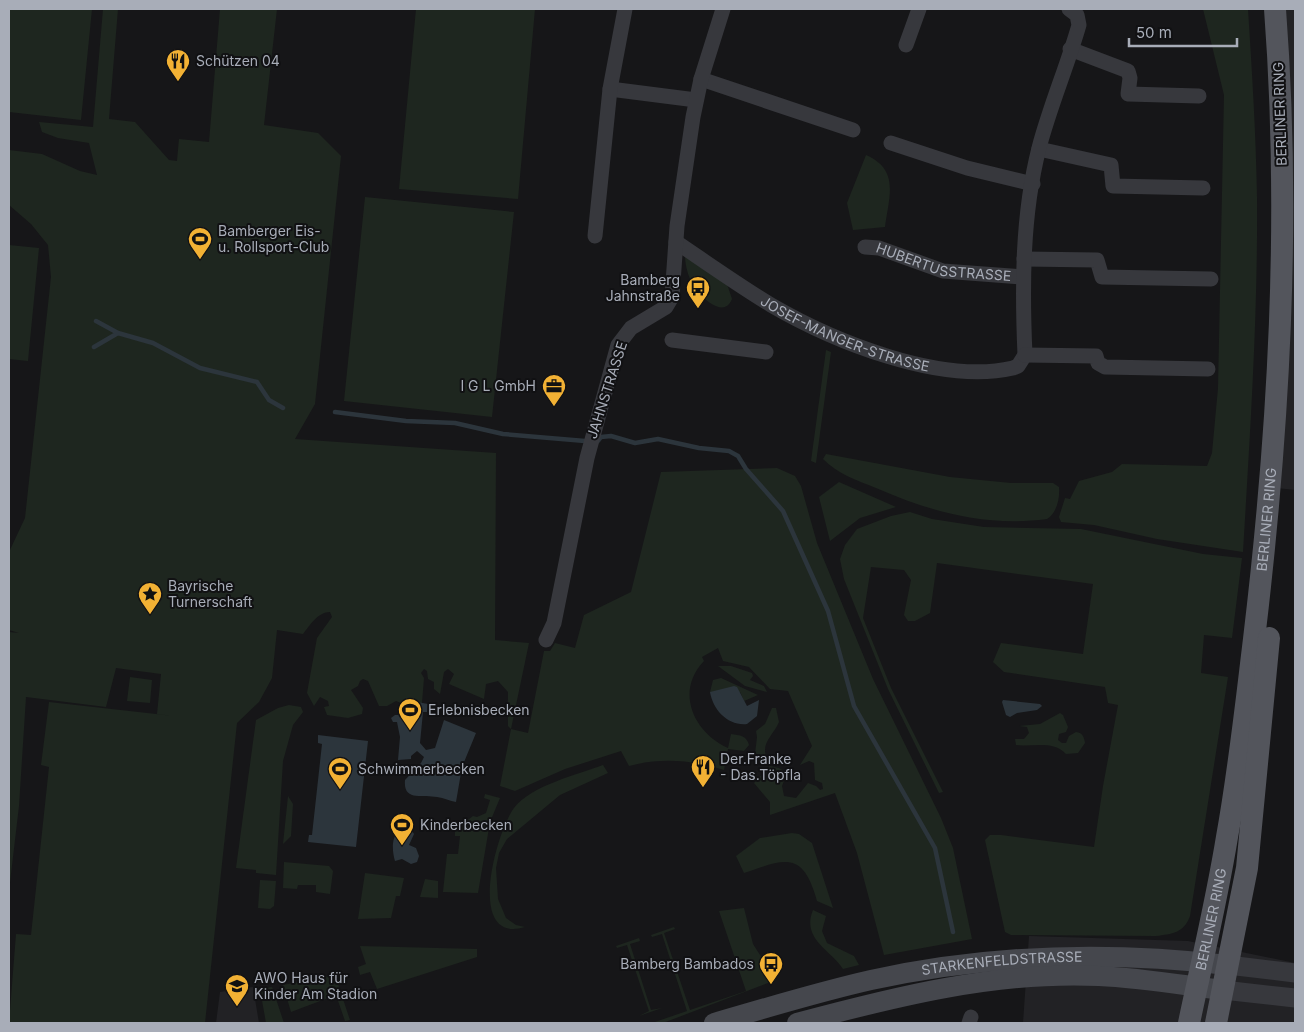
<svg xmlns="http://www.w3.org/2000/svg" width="1304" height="1032" font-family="Inter,sans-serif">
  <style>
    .built { fill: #222225 }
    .green { fill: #1e261f }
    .water { fill: #2c353c }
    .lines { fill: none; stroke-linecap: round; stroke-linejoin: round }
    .stream { stroke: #2c353c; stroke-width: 4.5 }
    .minor { stroke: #37383d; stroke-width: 15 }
    .tertiary { stroke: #37383d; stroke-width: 19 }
    .secondary { stroke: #45474d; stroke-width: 20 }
    .primary { stroke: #53555c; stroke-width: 22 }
    .labels { text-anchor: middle; stroke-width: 4; stroke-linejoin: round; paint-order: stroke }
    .poi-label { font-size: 14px; fill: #a8adb8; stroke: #111113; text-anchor: start }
    .street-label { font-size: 14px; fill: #a8adb8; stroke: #111113 }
  </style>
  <rect width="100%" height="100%" fill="#161618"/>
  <!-- built -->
  <path class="built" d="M 1274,9 L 1295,9 L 1295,490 L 1268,487 Z
    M 1029,936 L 1188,941 L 1295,963 L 1295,1023 L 1023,1023 Z
    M 253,987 L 259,1023 L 216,1023 L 220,992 Z"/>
  <!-- green -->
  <path class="green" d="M 9,9 L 92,9 L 81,120 L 9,112 Z
    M 103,9 L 118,9 L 109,119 L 135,122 L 169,160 L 177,161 L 179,139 L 209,142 L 220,9 L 277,9 L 264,125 L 318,133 L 341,156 L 315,404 L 295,439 L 496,453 L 495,640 L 529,643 L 511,729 L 528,733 L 544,651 L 550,651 L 555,643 L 575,648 L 584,615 L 631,592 L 661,472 L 777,468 L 795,476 L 801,486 L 817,543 L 873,679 L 941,818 L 953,848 L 972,939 L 884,955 L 857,853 L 835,793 L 770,815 L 770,802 L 754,783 L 770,766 L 779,768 L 787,773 L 782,786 L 784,796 L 796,798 L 808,783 L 816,786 L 820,790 L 823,789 L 822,783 L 815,780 L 814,763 L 809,761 L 800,765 L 812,746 L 788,691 L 770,689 L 749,667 L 723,661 L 718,648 L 702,657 L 704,661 C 675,691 693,732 728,748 L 731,734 C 740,735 747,736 749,745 L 744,751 L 728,749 L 724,770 C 693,760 661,757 629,766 L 621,751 L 565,769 L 515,791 L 500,786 L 511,729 L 508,726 L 508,692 L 498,681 L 486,684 L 484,699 L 449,684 L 454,674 L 448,669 L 444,672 L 440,694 L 434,689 L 434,682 L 428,679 L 427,671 L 424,669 L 421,673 L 424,678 L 422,703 L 401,703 L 396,701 L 387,706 L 379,706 L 368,681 L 363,679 L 360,681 L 358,686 L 351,690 L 363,708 L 362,714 L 348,718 L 327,715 L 324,707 L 329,706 L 328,701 L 320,697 L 314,706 L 307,693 L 317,638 L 332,617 L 330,612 C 318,612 310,625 303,634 L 277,630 L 272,678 L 259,702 L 237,723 L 205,1023 L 9,1023 L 16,934 L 31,935 L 49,767 L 41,765 L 49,702 L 174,716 L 157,714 L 161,674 L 116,668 L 106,707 L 26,697 L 19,806 L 9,891 L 9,632 L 19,633 L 9,630 L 9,552 L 25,518 L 51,277 L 48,245 L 31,224 L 9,205 L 9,150 L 42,154 L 80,171 L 97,175 L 89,143 L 58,138 L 42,132 L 39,122 L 93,127 Z
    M 416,9 L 535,9 L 518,199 L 399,189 Z
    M 1203,9 L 1248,9 C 1252,72 1256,134 1257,197 C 1258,316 1250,434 1243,552 L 1157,539 L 1094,525 L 1061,522 L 1059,517 L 1065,498 L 1070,499 L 1079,481 L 1112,472 L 1122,464 L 1207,466 L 1212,453 L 1218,388 L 1224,95 Z
    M 866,155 C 900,170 889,196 885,227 L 853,230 L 847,203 Z
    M 365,197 L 514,212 L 492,417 L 344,401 Z
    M 9,245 L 39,248 L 28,361 L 9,359 Z
    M 685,256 L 727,284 L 732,299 C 723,322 695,292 690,279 C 687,272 685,263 685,256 Z
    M 826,350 L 831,352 L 816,463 L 811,461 Z
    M 826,454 L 950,477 L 1011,483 L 1053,483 L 1059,487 C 1060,498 1057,513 1047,519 C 986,527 931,512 876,488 C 856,480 838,474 823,459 Z
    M 839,482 L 896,507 L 860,518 L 830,541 L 819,497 Z
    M 910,512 L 932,519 L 984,527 L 1081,529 L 1203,554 L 1242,558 L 1232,638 L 1204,635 L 1201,673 L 1228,677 L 1190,916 C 1184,933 1172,934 1156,936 L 1011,935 L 1005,932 L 985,840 L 990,835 L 1001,835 L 1094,847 L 1103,786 L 1118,705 L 1108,703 L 1105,687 L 1004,672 L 993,662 L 1001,643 L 1083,654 L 1093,584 L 937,563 L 930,613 L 915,621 L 908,621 L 904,615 L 911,580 L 904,570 L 871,567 L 863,618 L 891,688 L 943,792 L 939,793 L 888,689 L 844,579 L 840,559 L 845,545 L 857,529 L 891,516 Z
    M 718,666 L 731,666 L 752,673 L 753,676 L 750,680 L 764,686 L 767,692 L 745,686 Z
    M 130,677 L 152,680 L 150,703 L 127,701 Z
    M 721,678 L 758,695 L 744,701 L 740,692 L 710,692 L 713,680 Z
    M 289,705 L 301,707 L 303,712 L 293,725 L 283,761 L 276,875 L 256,873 L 256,870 L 236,868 L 256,720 L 278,708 Z
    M 772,708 L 776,708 L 779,722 C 773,736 760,743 767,759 L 760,760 L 755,754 L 757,737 L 756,731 L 765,724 Z
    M 1060,713 L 1063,715 L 1068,727 L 1066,732 L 1059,734 L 1058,740 L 1062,743 L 1066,743 L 1069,736 L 1076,732 C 1083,733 1084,737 1085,743 L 1078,753 L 1066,754 C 1054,740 1032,747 1016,745 L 1015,739 L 1024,739 L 1029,733 L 1027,727 L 1019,726 L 1040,724 Z
    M 603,765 L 608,773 L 560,795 L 507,839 L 499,853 L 496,868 L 498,899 L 506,918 L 516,925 L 525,927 C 465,945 496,832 514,808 C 530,786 579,774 603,765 Z
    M 485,794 L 500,798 L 490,822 L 478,893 L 443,892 L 447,854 L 458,854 L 460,836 L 455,836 L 455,830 L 473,816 L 477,817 L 486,813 L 490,800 L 484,798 Z
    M 288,796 L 293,804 L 291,836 L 283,844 Z
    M 792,833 L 799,834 L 812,843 L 833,908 L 817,901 C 803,850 785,859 744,873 L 736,856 L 760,838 Z
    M 284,862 L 329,866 L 333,871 L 330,894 L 316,892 L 316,885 L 298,885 L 297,889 L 283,888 Z
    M 365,873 L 404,878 L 400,896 L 396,896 L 391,918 L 358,919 Z
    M 425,879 L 438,881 L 438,898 L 420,897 Z
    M 260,880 L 276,881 L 274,906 L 270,909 L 258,908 Z
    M 744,908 L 753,944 L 776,980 L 663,1023 L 652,1023 L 687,1011 L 662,934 L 652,937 L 651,935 L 674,927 L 675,929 L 664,933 L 690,1010 L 746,991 L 719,911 Z
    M 813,910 L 826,916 L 822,931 L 827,943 L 854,956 L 859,965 L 843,969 C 831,950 801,939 813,910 Z
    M 639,938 L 640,941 L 630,944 L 651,1010 L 662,1008 L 639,1016 L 649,1011 L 627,945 L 617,948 L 616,946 Z
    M 360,946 L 477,949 L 477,957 L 377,989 L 370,972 L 360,975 L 358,967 L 366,964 Z
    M 335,975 L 350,1020 L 345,1021 L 336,995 L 291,1012 L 283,985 Z
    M 272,987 L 284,1023 L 266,1023 L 260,989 Z"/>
  <!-- water -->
  <path class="water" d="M 734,686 L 737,687 L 747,706 L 759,700 L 757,716 L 747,724 C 728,726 713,710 710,692 Z
    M 1003,700 L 1040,704 L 1042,706 L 1037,710 L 1017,713 L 1010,717 L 1006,715 L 1002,702 Z
    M 417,702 L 428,704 L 427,712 L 423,712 L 420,743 L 426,750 L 435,748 L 444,720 L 476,733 L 462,767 L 456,802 C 450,801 444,798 437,797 C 423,794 403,802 405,780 L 421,763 L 424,757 L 417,751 L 411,756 L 411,759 L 398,760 L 400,737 L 397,722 L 393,722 L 391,718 L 395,715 L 399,715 L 401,707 L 406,706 L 410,709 L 407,718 L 413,719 Z
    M 318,735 L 368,741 L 356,847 L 308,842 L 309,835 L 312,835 L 322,744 L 318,743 Z
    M 410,828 L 414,834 L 409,845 L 416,848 L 419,856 L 417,862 L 411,864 L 402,859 L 395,861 C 391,848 391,827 410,828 Z"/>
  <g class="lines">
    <!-- stream -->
    <path class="stream" d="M 96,321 L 118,333 L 153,343 L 200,368 L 257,382 L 269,400 L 283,408
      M 94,347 L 118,333
      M 335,412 L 406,421 L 455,423 L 503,434 L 585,441
      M 598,441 L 601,437 L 611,436 L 635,443 L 658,439 L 699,448 L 729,451 L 738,456 L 746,469 L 783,511 L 828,611 L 854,706 L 935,848 L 953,932"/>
    <!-- minor -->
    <g class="minor">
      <path d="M 906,45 L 919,9"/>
      <path d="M 1070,49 L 1128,71 L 1130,78 L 1128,94 L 1199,96"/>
      <path d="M 701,79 L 853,130"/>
      <path d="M 610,89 L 696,100"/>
      <path d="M 891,143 L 967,168 L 1033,184"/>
      <path d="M 1039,149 L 1111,165 L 1113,186 L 1203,188"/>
      <path d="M 595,236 L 610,89 L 625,9"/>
      <path id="s1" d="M 676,242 C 707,263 738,285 771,305 C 833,341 940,385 1013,368 L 1018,366 L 1025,355"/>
      <path id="s2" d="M 865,247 L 879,248 L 943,271 L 1023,277"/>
      <path d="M 1024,259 L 1097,260 L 1102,277 L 1211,279"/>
      <path d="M 672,340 L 766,352"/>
      <path d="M 1025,355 C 1022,287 1022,215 1039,148 C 1050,106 1067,67 1079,25 L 1077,15 L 1069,9"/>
      <path d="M 1025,355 L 1096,356 L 1098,363 L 1105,367 L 1208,369"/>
      <path d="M 546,640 L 554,623 L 587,458 L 618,345 L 631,328 L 666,307 L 672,297 L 677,226 L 693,117 L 701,79 L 723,9"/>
      <path d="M 969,1023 L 971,1017"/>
    </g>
    <!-- tertiary -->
    <path class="tertiary" d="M 1228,965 L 1295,973
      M 1223,990 L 1295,998"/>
    <!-- secondary -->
    <g class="secondary">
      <path id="s3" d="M 714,1023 C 766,1008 818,992 871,980 C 989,954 1109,951 1228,965"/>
      <path d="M 797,1023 C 894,997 997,971 1099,976 C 1141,978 1182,985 1223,990"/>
    </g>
    <!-- primary -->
    <g class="primary">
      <path id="s4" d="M 1189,1023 C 1202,961 1217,899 1227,837 C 1239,771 1246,705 1254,639 C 1279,430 1291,219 1275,9"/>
      <path d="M 1216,1023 L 1247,868 L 1269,638"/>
    </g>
  </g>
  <!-- icons -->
  <defs>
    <g id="restaurant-pin" transform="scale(1.25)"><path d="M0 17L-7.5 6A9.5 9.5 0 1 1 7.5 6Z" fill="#f2b134" stroke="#111113"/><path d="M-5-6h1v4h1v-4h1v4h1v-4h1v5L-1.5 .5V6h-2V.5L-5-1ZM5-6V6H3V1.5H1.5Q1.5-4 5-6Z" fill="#111"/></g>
    <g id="stadium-pin" transform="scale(1.25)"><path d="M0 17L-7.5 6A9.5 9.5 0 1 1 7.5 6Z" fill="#f2b134" stroke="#111113"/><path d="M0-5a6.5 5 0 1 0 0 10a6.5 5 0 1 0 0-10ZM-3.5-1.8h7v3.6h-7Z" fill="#111"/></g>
    <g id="bus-pin" transform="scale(1.25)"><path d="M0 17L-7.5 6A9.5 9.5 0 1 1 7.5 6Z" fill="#f2b134" stroke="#111113"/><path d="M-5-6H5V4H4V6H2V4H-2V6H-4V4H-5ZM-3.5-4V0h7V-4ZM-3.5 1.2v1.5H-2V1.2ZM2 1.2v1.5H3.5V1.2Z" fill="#111"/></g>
    <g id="office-pin" transform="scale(1.25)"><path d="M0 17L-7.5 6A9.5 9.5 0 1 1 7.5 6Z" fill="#f2b134" stroke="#111113"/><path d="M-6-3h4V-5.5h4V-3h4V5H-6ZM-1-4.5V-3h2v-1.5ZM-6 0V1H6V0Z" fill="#111"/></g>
    <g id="sight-pin" transform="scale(1.25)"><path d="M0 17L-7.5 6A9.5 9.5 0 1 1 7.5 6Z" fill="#f2b134" stroke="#111113"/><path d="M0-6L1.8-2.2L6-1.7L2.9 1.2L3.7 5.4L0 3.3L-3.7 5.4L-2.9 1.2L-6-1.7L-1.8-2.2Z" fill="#111"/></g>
    <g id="school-pin" transform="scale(1.25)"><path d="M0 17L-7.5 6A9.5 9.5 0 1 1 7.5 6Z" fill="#f2b134" stroke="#111113"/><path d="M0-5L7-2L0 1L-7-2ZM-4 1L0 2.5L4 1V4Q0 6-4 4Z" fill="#111"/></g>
  </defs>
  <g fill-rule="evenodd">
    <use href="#restaurant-pin" x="178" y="61"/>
    <use href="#stadium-pin" x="200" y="239"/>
    <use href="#bus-pin" x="698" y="288"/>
    <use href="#office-pin" x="554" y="386"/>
    <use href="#sight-pin" x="150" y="594"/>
    <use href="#stadium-pin" x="410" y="710"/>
    <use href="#restaurant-pin" x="703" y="767"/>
    <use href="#stadium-pin" x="340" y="769"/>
    <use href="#stadium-pin" x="402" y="825"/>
    <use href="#bus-pin" x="771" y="964"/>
    <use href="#school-pin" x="237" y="986"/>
  </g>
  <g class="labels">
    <!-- poi labels -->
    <g class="poi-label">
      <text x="196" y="66">Schützen 04</text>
      <text x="218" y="236">Bamberger Eis-<tspan x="218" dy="16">u. Rollsport-Club</tspan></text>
      <text x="680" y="285" text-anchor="end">Bamberg<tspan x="680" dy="16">Jahnstraße</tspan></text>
      <text x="536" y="391" text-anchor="end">I G L GmbH</text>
      <text x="168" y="591">Bayrische<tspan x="168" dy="16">Turnerschaft</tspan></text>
      <text x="428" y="715">Erlebnisbecken</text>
      <text x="720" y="764">Der.Franke<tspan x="720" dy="16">- Das.Töpfla</tspan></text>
      <text x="358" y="774">Schwimmerbecken</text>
      <text x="420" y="830">Kinderbecken</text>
      <text x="754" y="969" text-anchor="end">Bamberg Bambados</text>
      <text x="254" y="983">AWO Haus für<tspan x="254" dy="16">Kinder Am Stadion</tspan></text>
    </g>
    <!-- street labels -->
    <g class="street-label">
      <text transform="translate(1280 114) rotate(-92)" y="5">BERLINER RING</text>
      <text dy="5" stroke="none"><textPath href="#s2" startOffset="81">HUBERTUSSTRASSE</textPath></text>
      <text dy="5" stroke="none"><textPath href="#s1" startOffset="194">JOSEF-MANGER-STRASSE</textPath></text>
      <text transform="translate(607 390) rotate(-72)" y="5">JAHNSTRASSE</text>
      <text dy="5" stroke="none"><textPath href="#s4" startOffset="510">BERLINER RING</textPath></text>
      <text dy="5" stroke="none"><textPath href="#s4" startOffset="106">BERLINER RING</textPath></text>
      <text dy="5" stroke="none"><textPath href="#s3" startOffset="295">STARKENFELDSTRASSE</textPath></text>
    </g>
  </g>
  <!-- border -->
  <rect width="1304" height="1032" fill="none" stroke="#a8adb8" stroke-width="20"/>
  <!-- scale -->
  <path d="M1129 38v8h108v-8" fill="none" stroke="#a8adb8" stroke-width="2.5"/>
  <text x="1136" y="38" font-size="15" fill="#a8adb8" stroke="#111113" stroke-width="4" paint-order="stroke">50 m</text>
</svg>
